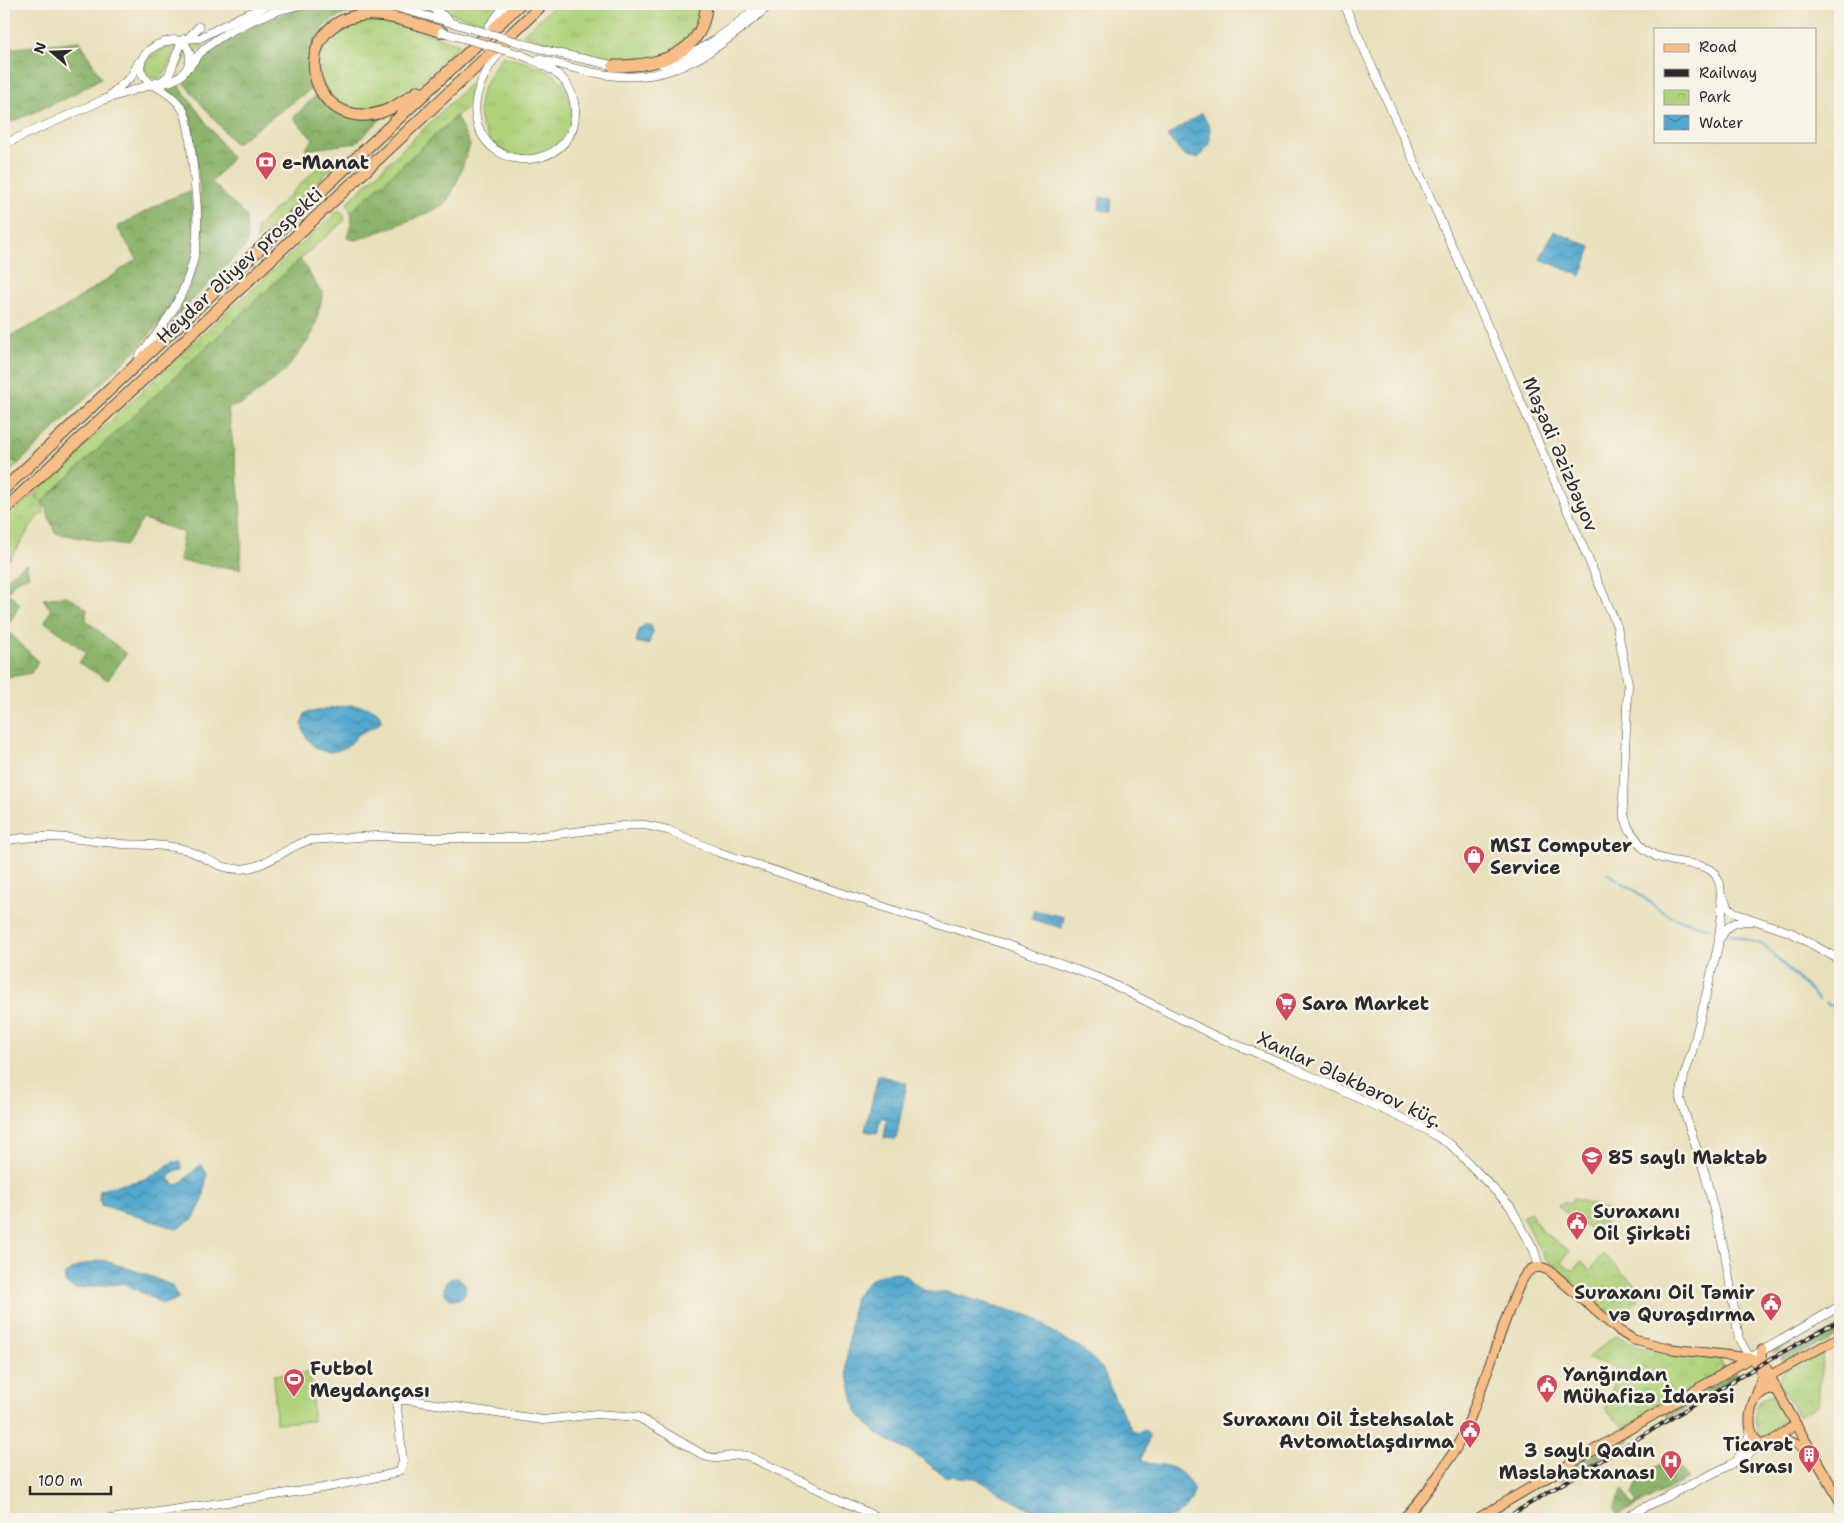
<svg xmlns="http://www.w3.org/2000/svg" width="1844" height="1523" font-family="'Shantell Sans',sans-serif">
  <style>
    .grass { fill: url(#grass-tufts); stroke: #6d7e52 }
    .forest { fill: url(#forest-crowns); stroke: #5b704a }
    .park { fill: url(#park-crowns); stroke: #6d7e52 }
    .pitch { fill: #afd27a; stroke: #6d7e52 }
    .water { fill: url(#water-waves); stroke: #3e6a7c }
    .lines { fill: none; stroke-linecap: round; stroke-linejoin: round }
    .stream { stroke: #52a8ce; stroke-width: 2 }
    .minor-casing { stroke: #474641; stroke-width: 9 }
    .major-casing { stroke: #474641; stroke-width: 11 }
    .highway-casing { stroke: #474641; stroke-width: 13 }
    .minor { stroke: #fff; stroke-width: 8 }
    .major { stroke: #f6be86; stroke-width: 9 }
    .highway { stroke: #f6be86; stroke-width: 11 }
    .rail-casing { stroke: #2b2b2b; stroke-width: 4 }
    .rail { stroke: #f7f3e8; stroke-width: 2; stroke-dasharray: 5.5; stroke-linecap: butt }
    .minor-bridge-casing { stroke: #474641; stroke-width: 9; stroke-linecap: butt }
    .minor-bridge { stroke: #fff; stroke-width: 8 }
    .labels { text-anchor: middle; stroke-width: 5; stroke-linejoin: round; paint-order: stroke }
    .poi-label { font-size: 19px; font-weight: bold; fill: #2b2b2b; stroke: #f7f3e8; text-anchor: start }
    .street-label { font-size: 19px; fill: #2b2b2b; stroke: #f7f3e8 }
  </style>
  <defs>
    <pattern id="grass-tufts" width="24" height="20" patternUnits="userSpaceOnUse" patternTransform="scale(1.25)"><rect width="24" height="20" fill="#afd27a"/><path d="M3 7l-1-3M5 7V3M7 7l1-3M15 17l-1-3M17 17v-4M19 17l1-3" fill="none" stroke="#97b46a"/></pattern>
    <pattern id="forest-crowns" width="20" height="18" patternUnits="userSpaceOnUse" patternTransform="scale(1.25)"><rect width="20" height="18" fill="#8bb46a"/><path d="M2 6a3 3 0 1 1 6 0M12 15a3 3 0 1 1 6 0" fill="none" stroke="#729357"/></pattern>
    <pattern id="park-crowns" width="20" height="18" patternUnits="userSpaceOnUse" patternTransform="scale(1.25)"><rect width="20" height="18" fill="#afd27a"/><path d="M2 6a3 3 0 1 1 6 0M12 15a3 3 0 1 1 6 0" fill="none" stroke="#97b46a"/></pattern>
    <pattern id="water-waves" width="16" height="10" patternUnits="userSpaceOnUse" patternTransform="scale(1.25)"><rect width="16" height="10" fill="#52a8ce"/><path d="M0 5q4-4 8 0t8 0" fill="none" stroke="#4489a7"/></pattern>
  </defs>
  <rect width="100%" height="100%" fill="#f7f3e8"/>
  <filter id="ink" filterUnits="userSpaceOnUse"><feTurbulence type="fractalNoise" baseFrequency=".02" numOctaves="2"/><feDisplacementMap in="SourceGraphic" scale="10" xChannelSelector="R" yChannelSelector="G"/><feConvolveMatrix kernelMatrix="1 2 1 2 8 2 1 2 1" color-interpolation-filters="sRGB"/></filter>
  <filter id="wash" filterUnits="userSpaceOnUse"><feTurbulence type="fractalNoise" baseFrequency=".0096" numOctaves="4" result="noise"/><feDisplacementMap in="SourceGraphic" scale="20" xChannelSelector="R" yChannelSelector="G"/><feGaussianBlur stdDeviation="1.12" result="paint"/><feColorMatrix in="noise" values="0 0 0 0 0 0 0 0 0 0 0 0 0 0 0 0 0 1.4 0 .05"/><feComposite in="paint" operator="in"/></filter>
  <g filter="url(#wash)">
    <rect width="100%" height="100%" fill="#e8e0bb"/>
    <!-- grass -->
    <path class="grass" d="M 400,4 L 423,4 L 437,16 Z
      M 433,4 L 499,4 L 484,24 L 445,11 Z
      M 556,4 L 702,4 C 688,96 579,52 523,34 Z
      M 360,20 C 395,21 427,34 460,44 L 411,91 L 381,109 L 351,110 L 330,96 L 319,76 L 320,49 L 336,27 Z
      M 228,27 L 229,29 L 207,41 L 195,53 L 190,44 L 197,43 Z
      M 178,45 C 168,58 172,69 159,79 L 149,77 C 134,57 164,49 178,45 Z
      M 183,46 C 191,58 183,66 172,73 Z
      M 503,56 C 520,61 538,65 553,74 C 574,88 579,124 561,142 C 537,166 495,159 482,126 C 473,101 487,76 503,56 Z
      M 482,72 L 471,103 L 351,212 L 347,203 Z
      M 344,156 L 257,241 L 257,227 L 327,158 Z
      M 339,210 L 344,215 L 344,221 L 300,259 L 43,501 L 35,493 L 181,354 Z
      M 4,457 L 19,463 L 4,477 Z
      M 33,494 L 42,502 L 44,513 L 37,517 L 10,559 L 4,562 L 4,521 Z"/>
    <!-- forest -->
    <path class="forest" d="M 318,6 L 345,7 L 364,11 L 345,14 L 332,20 L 326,25 L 316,39 L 312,50 L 314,87 L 235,144 L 183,82 L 206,55 L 215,48 L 263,21 L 300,9 Z
      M 80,41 L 101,78 L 69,97 L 4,125 L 4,49 Z
      M 177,83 L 232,158 L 212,182 L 246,216 L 247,242 L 245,247 L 174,319 C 214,249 200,195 191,120 L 187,110 L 165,89 Z
      M 317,94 L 326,105 L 386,114 L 356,143 L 305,150 L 313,139 L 293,118 Z
      M 456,116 L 470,145 C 463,163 458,186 446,202 C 438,212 372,234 356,240 L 347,238 L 352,220 L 351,212 Z
      M 190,191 C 191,207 194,223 194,238 C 194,277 162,323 136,350 L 19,463 L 4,457 L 4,339 L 55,314 L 137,259 L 117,227 L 169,199 Z
      M 300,259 L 319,289 L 323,293 L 314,330 L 308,341 L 285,371 L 244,403 L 228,408 C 234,459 246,518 240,569 L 179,561 L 183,532 L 143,519 L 125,546 L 55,533 L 43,501 Z
      M 26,564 L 29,576 L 14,582 L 8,593 L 20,604 L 6,629 L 38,661 L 31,673 L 4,678 L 4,581 Z
      M 67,596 L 87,609 L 86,620 L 126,654 L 108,680 L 79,663 L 86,652 L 45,622 L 51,610 L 43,599 Z
      M 1840,1311 L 1840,1317 L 1774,1352 L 1771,1349 Z
      M 1840,1327 L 1840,1334 L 1784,1363 L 1781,1357 Z
      M 1736,1372 L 1739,1376 L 1669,1418 L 1666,1413 Z
      M 1629,1434 L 1632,1439 L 1560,1482 L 1556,1476 Z
      M 1674,1457 L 1688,1479 L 1617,1515 C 1612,1507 1618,1498 1623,1490 L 1632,1505 L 1637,1503 L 1633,1495 L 1639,1480 L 1644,1473 Z"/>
    <!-- park -->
    <path class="park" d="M 1573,1198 L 1610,1211 L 1599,1235 L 1559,1208 L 1559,1204 L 1571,1202 Z
      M 1530,1212 L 1542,1231 L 1569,1251 L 1562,1262 L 1573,1271 L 1581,1261 L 1590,1270 L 1603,1254 L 1642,1291 L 1622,1322 L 1618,1322 L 1544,1257 L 1522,1217 Z
      M 1616,1335 L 1638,1347 L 1720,1359 L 1723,1367 L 1721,1372 L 1625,1428 L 1605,1410 L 1619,1369 L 1588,1358 Z
      M 1823,1349 L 1818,1405 L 1798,1416 L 1779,1383 L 1781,1373 Z
      M 1772,1395 L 1789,1423 L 1788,1426 L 1762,1439 L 1758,1437 C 1754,1420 1751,1399 1772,1395 Z"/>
    <!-- pitch -->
    <path class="pitch" d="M 311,1373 L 313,1421 L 276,1423 L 274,1375 Z"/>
    <!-- water -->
    <path class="water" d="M 1202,113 L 1210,128 L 1210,144 L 1198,158 L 1184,156 L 1167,136 Z
      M 1100,197 L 1112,199 L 1111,211 L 1099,210 Z
      M 1554,231 L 1591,247 L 1581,276 L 1540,259 Z
      M 644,625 L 651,625 L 653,632 L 648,645 L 636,642 L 639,630 Z
      M 350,705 C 362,706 382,707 381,722 C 375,728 368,729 361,733 C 356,735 354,741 350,744 C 332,757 315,754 305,734 C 301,727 301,720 306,713 Z
      M 1034,910 L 1064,917 L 1062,928 L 1031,919 Z
      M 878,1075 L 907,1083 L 896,1139 L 884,1138 L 887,1119 L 881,1117 L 877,1133 L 865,1131 Z
      M 172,1162 L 180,1162 L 182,1169 L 171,1173 L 169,1179 L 176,1185 C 187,1180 192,1171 201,1164 L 207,1174 L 203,1200 L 194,1218 L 177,1229 L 101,1205 L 99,1198 L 100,1190 C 113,1186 125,1184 138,1181 C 151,1178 163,1169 172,1162 Z
      M 103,1260 L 142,1273 L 171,1285 L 179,1299 L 163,1304 L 124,1283 L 75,1289 L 66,1284 L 64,1275 L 80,1265 Z
      M 896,1272 C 908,1274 915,1287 927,1291 C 933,1294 940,1291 947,1292 L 1034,1317 L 1058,1336 L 1080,1347 L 1102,1368 L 1115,1399 L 1132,1430 L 1138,1433 L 1145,1430 L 1149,1435 C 1149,1446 1142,1451 1142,1460 C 1148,1464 1155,1464 1162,1465 C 1178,1467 1185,1475 1193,1488 C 1194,1496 1191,1500 1187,1506 C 1175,1523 1154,1519 1136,1519 L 1135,1514 L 1129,1513 L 1117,1519 L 1049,1519 L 1008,1498 L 976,1478 L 944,1476 L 921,1458 L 886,1439 L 873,1430 L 856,1411 L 847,1371 L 846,1364 L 853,1306 L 855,1297 L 870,1280 L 883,1274 Z
      M444 1289a11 11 0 1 1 22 0a11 11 0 1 1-22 0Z"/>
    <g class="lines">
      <!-- stream -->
      <path class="stream" d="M 1607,873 L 1634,890 L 1658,909 L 1676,919 L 1710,928
        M 1730,934 L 1764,945 L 1819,1000
        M 1826,1004 L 1840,1009"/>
    </g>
  </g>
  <g filter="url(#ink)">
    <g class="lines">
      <!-- minor casing -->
      <g class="minor-casing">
        <path id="minor" d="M 350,4 L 382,12
          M 384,4 L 470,28
          M 427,4 L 448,19
          M 1344,4 L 1508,372 L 1617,626 L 1628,684 L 1623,798 L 1624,815 L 1629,829 L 1643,848 L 1657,857 L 1672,861 L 1698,865 L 1709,869 L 1715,874 L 1720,884 L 1722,912 L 1718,946 L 1692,1052 L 1684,1076 L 1680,1099 L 1705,1174 L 1725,1254 L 1739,1339 L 1750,1358 L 1840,1306
          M 488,28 L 506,4
          M 184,39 L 200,38 L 238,18 L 271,4
          M 177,40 C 195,46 193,66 179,77 C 171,82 162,84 153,85 C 123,66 152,40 177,40 Z
          M 504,46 C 487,67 468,98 478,126 C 498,180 579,164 575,109 C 574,97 570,87 562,78 C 551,67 536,62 522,55
          M 552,52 L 616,66
          M 539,59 C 562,65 585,72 609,75 C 678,85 722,45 771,4
          M 662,64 C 701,55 731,29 761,4
          M 190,66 C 195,59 201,51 208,46 C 231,27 279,7 308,4
          M 111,94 L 131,77 L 139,62
          M 4,144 L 103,100 L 162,81 L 169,75 L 180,46 L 199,27
          M 139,356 C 160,332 179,305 189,275 C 203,236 196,197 192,157 C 190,143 190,126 184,112 C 178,100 165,91 153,85
          M 4,841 C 44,832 82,840 122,844 C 142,845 164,844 183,849 C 203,854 218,870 240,869 C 267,868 287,846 310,840 L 376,836 L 430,838 L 525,838 L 632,825 L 645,825 L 668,830 L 718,852 L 899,912 L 999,942 L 1104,980 L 1217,1037 L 1287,1065 L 1425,1129 L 1451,1145 L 1510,1206 L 1534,1250 L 1539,1267
          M 1723,898 L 1729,908 L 1737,914 L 1792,933 L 1840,960
          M 1721,937 C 1728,924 1736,921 1751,921
          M 1739,1457 L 1745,1449 L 1751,1429
          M 110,1519 L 323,1488 L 392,1474 L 400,1470 L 403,1462 L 397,1408 L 398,1398 L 400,1400 L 409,1400 L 543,1420 L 597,1414 L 638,1417 L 705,1456 C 720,1462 734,1452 748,1456 L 881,1519
          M 1621,1519 L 1730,1465 L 1768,1442"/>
      </g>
      <!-- major casing -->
      <g class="major-casing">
        <path id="major" d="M 1762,1350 L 1761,1357 L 1778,1392
          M 1761,1387 L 1771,1375 L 1840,1337
          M 1773,1389 L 1778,1392 L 1796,1424 C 1787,1430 1776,1441 1766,1443 C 1744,1447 1743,1390 1773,1389 Z
          M 1796,1424 L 1840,1501
          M 1772,1441 C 1786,1438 1799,1444 1811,1452
          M 1403,1519 C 1424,1498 1456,1453 1467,1426 C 1483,1387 1495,1347 1510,1308 C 1515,1296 1520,1279 1529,1271 C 1536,1265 1543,1267 1550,1271 L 1618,1330 L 1634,1340 L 1672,1349 L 1750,1358 C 1770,1368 1759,1388 1753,1403
          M 1477,1519 L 1750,1358"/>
      </g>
      <!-- highway casing -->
      <g class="highway-casing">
        <path id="highway" d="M 613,66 C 655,66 705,56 706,4
          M 418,91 C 403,102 386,114 367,115 C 304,119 291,22 364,15 C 389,13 418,25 442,32
          M 4,489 L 520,4
          M 4,510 L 543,4"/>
      </g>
      <!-- minor -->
      <use href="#minor" class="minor"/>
      <!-- major -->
      <use href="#major" class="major"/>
      <!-- highway -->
      <use href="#highway" class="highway"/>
      <!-- rail casing -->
      <g class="rail-casing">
        <path id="rail" d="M 1504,1519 L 1758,1366 L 1840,1320"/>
      </g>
      <!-- rail -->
      <use href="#rail" class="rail"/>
      <!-- minor-bridge casing -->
      <g class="minor-bridge-casing">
        <path id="minor-bridge" d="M 470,28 L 552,52
          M 442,32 L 522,55"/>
      </g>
      <!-- minor-bridge -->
      <use href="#minor-bridge" class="minor-bridge"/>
    </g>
  </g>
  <!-- icons -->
  <defs>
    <g id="bank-pin" transform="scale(1.125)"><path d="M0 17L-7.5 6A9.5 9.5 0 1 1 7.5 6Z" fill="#d1495b" stroke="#f7f3e8"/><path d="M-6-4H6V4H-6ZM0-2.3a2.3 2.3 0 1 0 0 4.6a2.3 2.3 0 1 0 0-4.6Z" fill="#fff"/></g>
    <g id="shop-pin" transform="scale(1.125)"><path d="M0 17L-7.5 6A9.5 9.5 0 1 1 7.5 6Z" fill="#d1495b" stroke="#f7f3e8"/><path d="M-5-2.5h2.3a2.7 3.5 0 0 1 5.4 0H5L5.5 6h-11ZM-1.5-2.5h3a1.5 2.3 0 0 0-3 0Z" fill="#fff"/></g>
    <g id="supermarket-pin" transform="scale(1.125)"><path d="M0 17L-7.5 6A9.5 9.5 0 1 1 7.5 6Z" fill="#d1495b" stroke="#f7f3e8"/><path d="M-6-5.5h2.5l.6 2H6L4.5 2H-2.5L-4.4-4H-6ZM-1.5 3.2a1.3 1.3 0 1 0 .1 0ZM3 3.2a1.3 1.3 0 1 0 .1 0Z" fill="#fff"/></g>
    <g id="school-pin" transform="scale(1.125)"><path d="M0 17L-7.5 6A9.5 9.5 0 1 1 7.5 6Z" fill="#d1495b" stroke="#f7f3e8"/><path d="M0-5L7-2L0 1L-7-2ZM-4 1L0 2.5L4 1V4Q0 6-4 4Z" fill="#fff"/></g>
    <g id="civic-pin" transform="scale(1.125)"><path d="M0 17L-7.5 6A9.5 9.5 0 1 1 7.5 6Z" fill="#d1495b" stroke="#f7f3e8"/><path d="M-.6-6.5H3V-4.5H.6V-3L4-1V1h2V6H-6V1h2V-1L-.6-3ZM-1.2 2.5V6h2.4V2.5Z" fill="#fff"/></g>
    <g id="stadium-pin" transform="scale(1.125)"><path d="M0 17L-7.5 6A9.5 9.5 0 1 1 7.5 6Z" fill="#d1495b" stroke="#f7f3e8"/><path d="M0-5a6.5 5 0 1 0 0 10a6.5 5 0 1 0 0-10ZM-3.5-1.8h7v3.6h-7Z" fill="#fff"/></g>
    <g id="building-pin" transform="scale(1.125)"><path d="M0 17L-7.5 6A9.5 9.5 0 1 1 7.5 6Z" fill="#d1495b" stroke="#f7f3e8"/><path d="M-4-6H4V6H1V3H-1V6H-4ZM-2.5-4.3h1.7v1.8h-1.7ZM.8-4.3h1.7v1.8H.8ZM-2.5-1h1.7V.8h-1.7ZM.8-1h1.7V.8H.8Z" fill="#fff"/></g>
    <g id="hospital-pin" transform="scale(1.125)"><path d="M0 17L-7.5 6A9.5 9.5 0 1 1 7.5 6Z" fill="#d1495b" stroke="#f7f3e8"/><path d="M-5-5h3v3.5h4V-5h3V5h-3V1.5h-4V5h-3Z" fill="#fff"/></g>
  </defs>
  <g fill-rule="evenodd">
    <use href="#bank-pin" x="266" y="162"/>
    <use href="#shop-pin" x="1474" y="856"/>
    <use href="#supermarket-pin" x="1286" y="1003"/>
    <use href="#school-pin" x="1592" y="1157"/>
    <use href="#civic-pin" x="1577" y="1222"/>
    <use href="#civic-pin" x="1771" y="1303"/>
    <use href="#stadium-pin" x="294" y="1379"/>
    <use href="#civic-pin" x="1547" y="1385"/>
    <use href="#civic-pin" x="1470" y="1430"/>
    <use href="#building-pin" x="1809" y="1455"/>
    <use href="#hospital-pin" x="1671" y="1461"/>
  </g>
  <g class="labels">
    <!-- poi labels -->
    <g class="poi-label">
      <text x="282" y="169">e-Manat</text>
      <text x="1490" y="852">MSI Computer<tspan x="1490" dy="22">Service</tspan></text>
      <text x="1302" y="1010">Sara Market</text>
      <text x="1608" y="1164">85 saylı Məktəb</text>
      <text x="1593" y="1218">Suraxanı<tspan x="1593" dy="22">Oil Şirkəti</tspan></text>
      <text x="1755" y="1299" text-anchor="end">Suraxanı Oil Təmir<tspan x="1755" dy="22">və Quraşdırma</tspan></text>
      <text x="310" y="1375">Futbol<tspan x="310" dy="22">Meydançası</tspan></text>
      <text x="1563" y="1381">Yanğından<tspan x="1563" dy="22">Mühafizə İdarəsi</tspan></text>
      <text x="1454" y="1426" text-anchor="end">Suraxanı Oil İstehsalat<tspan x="1454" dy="22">Avtomatlaşdırma</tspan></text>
      <text x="1793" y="1451" text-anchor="end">Ticarət<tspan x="1793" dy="22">Sırası</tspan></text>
      <text x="1655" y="1457" text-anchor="end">3 saylı Qadın<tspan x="1655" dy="22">Məsləhətxanası</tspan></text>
    </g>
    <!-- street labels -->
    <g class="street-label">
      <text transform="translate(239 265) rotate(-43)" y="7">Heydər Əliyev prospekti</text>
      <text transform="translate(1561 454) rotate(67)" y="7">Məşədi Əzizbəyov</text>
      <text transform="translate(1350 1079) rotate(25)" y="7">Xanlar Ələkbərov küç.</text>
    </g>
  </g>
  <!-- margin -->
  <rect width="1844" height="1523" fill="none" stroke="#f7f3e8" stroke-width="20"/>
  <!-- legend -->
  <rect x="1654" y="28" width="162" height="115" fill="#f7f3e8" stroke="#a5a39c"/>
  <rect x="1664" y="44" width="25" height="8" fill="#f6be86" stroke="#a5a39c"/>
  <text x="1699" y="52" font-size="15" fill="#2b2b2b">Road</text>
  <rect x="1664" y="69" width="25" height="8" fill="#2b2b2b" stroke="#a5a39c"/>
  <text x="1699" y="78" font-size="15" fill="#2b2b2b">Railway</text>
  <rect x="1664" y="90" width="25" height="15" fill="url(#park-crowns)" stroke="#a5a39c"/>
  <text x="1699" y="102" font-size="15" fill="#2b2b2b">Park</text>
  <rect x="1664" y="115" width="25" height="15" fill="url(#water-waves)" stroke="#a5a39c"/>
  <text x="1699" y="128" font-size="15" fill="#2b2b2b">Water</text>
  <!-- north arrow -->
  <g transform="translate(52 52) rotate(289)" stroke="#f7f3e8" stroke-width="4" paint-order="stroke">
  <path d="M0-4L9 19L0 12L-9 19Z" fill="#2b2b2b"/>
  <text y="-8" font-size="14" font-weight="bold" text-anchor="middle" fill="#2b2b2b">N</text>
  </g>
  <!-- scale -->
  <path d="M30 1486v8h81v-8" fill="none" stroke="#2b2b2b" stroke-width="2.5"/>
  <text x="38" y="1486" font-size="15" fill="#2b2b2b" stroke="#f7f3e8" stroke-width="4" paint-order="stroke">100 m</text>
</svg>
